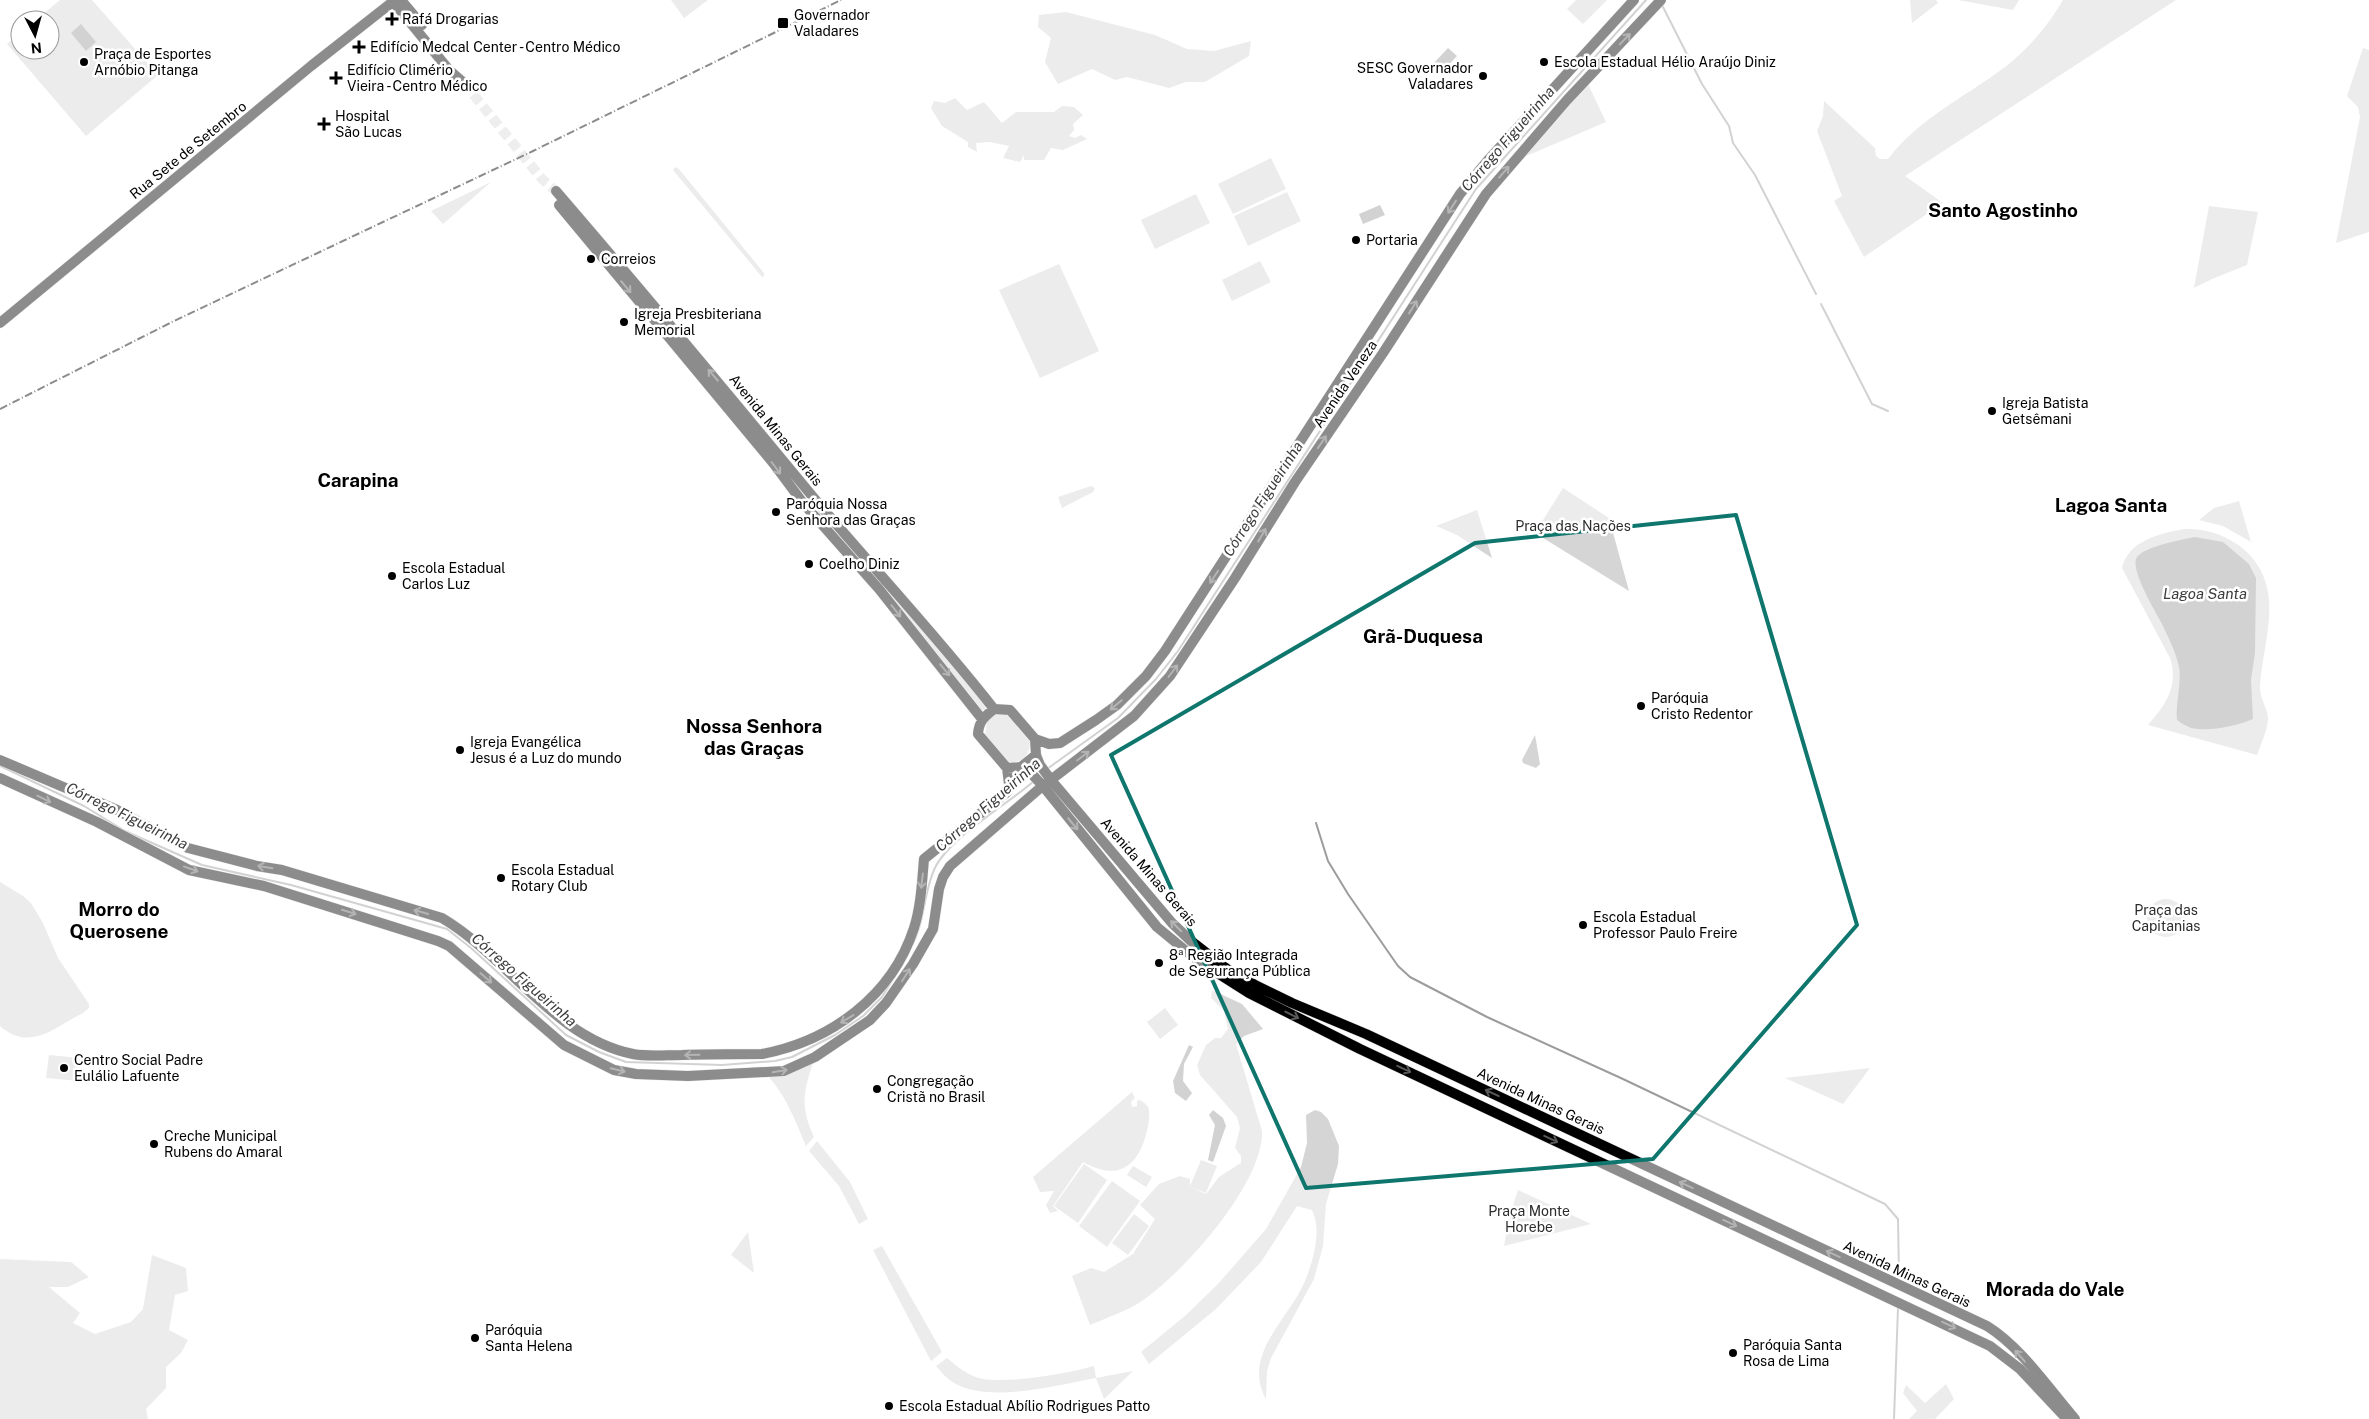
<svg xmlns="http://www.w3.org/2000/svg" width="2369" height="1419" font-family="'Public Sans',sans-serif">
  <style>
    .green { fill: #d5d5d5 }
    .water { fill: #9c9c9c }
    .lines { fill: none; stroke-linecap: round; stroke-linejoin: round }
    .stream { stroke: #9c9c9c; stroke-width: 2 }
    .major-tunnel { stroke: #d9d9d9; stroke-width: 10; stroke-dasharray: 10 5; stroke-linecap: butt }
    .major-casing { stroke: #dbdbdb; stroke-width: 11 }
    .major { stroke: #000; stroke-width: 10 }
    .rail { stroke: #000; stroke-width: 2; stroke-dasharray: 8 2.5 1 2.5; stroke-linecap: butt }
    .oneway { stroke: #595959 }
    .marked { fill: none; stroke: #0f766e; stroke-width: 4; stroke-linejoin: round }
    .poi-dot { fill: #000; stroke: #fff; stroke-width: 2 }
    .labels { text-anchor: middle; stroke-width: 5; stroke-linejoin: round; paint-order: stroke }
    .poi-label { font-size: 14px; fill: #000; stroke: #fff; text-anchor: start }
    .street-label { font-size: 14px; fill: #000; stroke: #fff }
    .park-label { font-size: 14px; fill: #2c2c2c; stroke: #fff }
    .water-label { font-size: 15px; font-style: italic; fill: #3d3d3d; stroke: #fff }
    .district-label { font-size: 19px; font-weight: bold; fill: #000; stroke: #fff }
  </style>
  <rect width="100%" height="100%" fill="#fff"/>
  <!-- green -->
  <path class="green" d="M 60,0 L 92,0 L 158,75 L 86,136 L 7,44 L 20,34 L 20,50 L 50,50 L 50,20 L 36,20 Z
    M 671,0 L 708,0 L 684,18 Z
    M 1576,0 L 1607,0 L 1583,24 L 1567,9 Z
    M 1910,0 L 1936,0 L 1938,3 L 1912,23 Z
    M 1958,0 L 2019,0 L 2013,10 Z
    M 2063,0 L 2176,0 L 1905,176 L 1943,203 L 1864,257 L 1834,201 L 1842,196 L 1817,131 L 1823,116 L 1824,101 L 1875,148 L 1876,156 L 1880,159 L 1888,159 C 1918,119 1965,97 2005,67 C 2029,48 2048,26 2063,0 Z
    M 1066,12 L 1155,35 L 1187,49 L 1214,51 L 1251,41 L 1249,56 L 1205,82 L 1186,82 L 1169,88 L 1127,77 L 1115,80 L 1092,69 L 1058,84 L 1045,62 L 1051,38 L 1038,27 L 1039,15 Z
    M 2363,48 L 2369,50 L 2369,232 L 2336,243 L 2360,117 L 2358,107 L 2347,96 Z
    M 1587,82 L 1606,122 L 1517,160 Z
    M 955,98 L 967,110 L 984,102 L 1002,123 L 1016,112 L 1054,112 L 1062,106 L 1074,107 L 1083,115 L 1073,124 L 1074,130 L 1069,136 L 1075,138 L 1081,135 L 1087,139 L 1063,150 L 1051,148 L 1044,160 L 1024,160 L 1024,155 L 1020,162 L 1003,158 L 1009,146 L 990,142 L 976,143 L 977,152 L 968,147 L 968,142 L 942,126 L 931,108 L 934,101 L 945,103 Z
    M 1271,158 L 1286,189 L 1233,214 L 1218,184 Z
    M 675,167 L 679,169 L 764,273 L 764,276 L 762,277 L 673,170 Z
    M 491,182 L 443,224 L 431,211 Z
    M 1287,192 L 1301,221 L 1248,246 L 1234,216 Z
    M 1196,194 L 1210,223 L 1155,249 L 1141,220 Z
    M 2209,206 L 2258,212 L 2247,265 L 2212,279 L 2194,288 Z
    M 582,228 C 717,387 855,543 985,705 L 985,710 L 980,710 Z
    M 1260,261 L 1271,282 L 1232,301 L 1222,280 Z
    M 1059,264 L 1099,351 L 1040,378 L 999,290 Z
    M 1091,486 L 1095,488 L 1093,492 L 1062,508 L 1058,497 Z
    M 1563,488 L 1609,518 L 1629,591 L 1535,533 Z
    M 2239,501 L 2251,542 L 2223,526 L 2199,520 L 2214,508 Z
    M 1477,510 L 1492,558 L 1457,535 L 1436,526 Z
    M 2185,529 C 2227,528 2267,556 2269,601 C 2271,628 2262,657 2260,685 C 2259,698 2268,709 2268,718 C 2268,729 2261,744 2257,755 L 2148,725 C 2166,704 2179,686 2170,658 L 2122,568 C 2128,541 2160,533 2185,529 Z
    M 996,714 L 1009,715 L 1030,742 C 1030,756 1021,764 1007,762 L 985,736 L 987,721 Z
    M 1535,735 L 1540,764 L 1536,768 L 1523,763 L 1522,760 Z
    M 0,882 L 23,896 L 31,903 L 43,923 L 58,958 L 89,1004 L 89,1008 L 83,1013 C 56,1026 30,1053 0,1026 Z
    M2147 918a19 19 0 1 1 38 0a19 19 0 1 1-38 0Z
    M 1212,990 L 1242,1004 L 1263,1029 L 1244,1036 L 1236,1044 L 1262,1131 C 1264,1183 1182,1275 1139,1303 C 1124,1312 1106,1318 1090,1325 L 1072,1276 L 1091,1268 L 1104,1272 L 1133,1254 L 1155,1219 L 1140,1205 L 1159,1184 L 1180,1176 L 1190,1179 L 1190,1186 L 1201,1160 L 1217,1166 L 1206,1193 L 1190,1187 L 1206,1194 L 1219,1177 L 1241,1163 L 1241,1156 L 1235,1148 L 1240,1128 L 1237,1117 L 1200,1075 L 1197,1065 L 1206,1045 L 1215,1038 L 1221,1038 L 1228,1029 L 1224,1011 L 1211,998 Z
    M 1165,1008 L 1178,1025 L 1160,1039 L 1147,1022 Z
    M 49,1055 L 81,1058 L 79,1081 L 46,1078 Z
    M 815,1057 C 804,1090 799,1105 814,1137 L 806,1146 C 795,1120 785,1093 765,1073 Z
    M 1870,1068 L 1843,1104 L 1785,1078 Z
    M 1132,1092 L 1135,1098 L 1131,1102 L 1132,1107 L 1137,1106 L 1137,1101 L 1140,1100 C 1144,1103 1149,1105 1149,1111 C 1150,1120 1147,1133 1144,1141 C 1133,1173 1111,1178 1083,1162 L 1053,1206 L 1058,1211 L 1050,1213 L 1046,1205 L 1054,1191 L 1040,1192 L 1033,1177 Z
    M 1315,1110 L 1321,1112 L 1328,1119 L 1339,1146 L 1338,1164 L 1326,1204 L 1323,1246 L 1314,1279 L 1271,1358 L 1267,1371 L 1266,1399 C 1244,1360 1279,1327 1298,1295 C 1306,1281 1312,1264 1315,1248 C 1317,1234 1318,1223 1312,1210 L 1297,1206 L 1261,1262 L 1216,1309 L 1149,1364 L 1141,1352 L 1186,1315 L 1218,1284 L 1266,1229 L 1301,1167 L 1307,1143 L 1306,1115 Z
    M 817,1141 L 850,1182 L 868,1219 L 859,1224 L 839,1186 L 809,1151 Z
    M 1084,1164 L 1107,1180 L 1078,1223 L 1054,1206 Z
    M 1133,1166 L 1152,1177 L 1146,1187 L 1127,1175 Z
    M 1112,1181 L 1140,1201 L 1107,1247 L 1079,1226 Z
    M 1518,1190 L 1591,1224 L 1504,1246 L 1509,1218 Z
    M 1134,1214 L 1149,1226 L 1128,1255 L 1112,1243 Z
    M 748,1232 L 754,1273 L 731,1255 Z
    M 882,1246 L 942,1352 L 931,1361 L 873,1250 Z
    M 152,1255 L 186,1268 L 188,1291 L 175,1295 L 169,1330 L 188,1340 L 181,1353 L 166,1367 L 166,1388 L 146,1409 L 148,1419 L 0,1419 L 0,1259 L 71,1262 L 89,1277 L 68,1287 L 49,1287 L 80,1313 L 73,1323 L 95,1334 L 131,1322 L 143,1309 Z
    M 947,1358 C 957,1366 969,1377 983,1379 C 1012,1383 1065,1374 1094,1366 L 1096,1378 L 1133,1371 L 1104,1399 L 1096,1378 C 1057,1385 992,1403 956,1384 C 948,1380 942,1373 936,1366 Z
    M 1946,1384 L 1954,1399 L 1935,1419 L 1909,1419 L 1917,1411 L 1903,1393 L 1906,1385 L 1925,1403 Z"/>
  <!-- water -->
  <path class="water" d="M 81,24 L 96,42 L 86,51 L 71,33 Z
    M 1448,48 L 1457,56 L 1441,73 L 1432,65 Z
    M 1380,205 L 1385,215 L 1363,224 L 1359,214 Z
    M 2195,537 L 2223,542 L 2249,564 L 2256,578 L 2255,653 L 2251,680 L 2253,719 C 2236,726 2209,732 2191,728 C 2186,726 2181,723 2177,720 C 2175,703 2182,684 2179,667 C 2176,652 2168,637 2162,624 C 2156,612 2129,569 2137,557 C 2146,546 2181,540 2195,537 Z
    M 1189,1045 L 1193,1047 L 1184,1064 L 1183,1081 L 1192,1093 L 1186,1101 L 1175,1093 L 1173,1081 Z
    M 1213,1110 L 1223,1118 L 1226,1126 L 1213,1162 L 1208,1160 L 1215,1125 L 1209,1115 Z"/>
  <g class="lines">
    <!-- stream -->
    <path class="stream" d="M 1662,5 L 1702,84 L 1729,126 L 1733,143 L 1755,175 L 1816,294
      M 1821,304 L 1872,404 L 1888,411
      M 0,766 L 84,806 L 125,831 L 202,865 L 291,885 L 447,929 L 471,948 L 566,1035 L 599,1052 L 626,1062 L 722,1065 L 775,1061 L 792,1057 L 835,1035 L 863,1016 L 882,997 L 893,979
      M 1047,769 L 1118,718 L 1156,679 L 1178,651 L 1476,189 L 1646,0
      M 1316,823 L 1328,861 L 1348,894 L 1398,966 L 1410,977 L 1487,1017 L 1623,1079 L 1885,1204 L 1898,1219 L 1899,1277
      M 911,947 C 925,923 923,895 934,870 C 947,839 1007,805 1034,781
      M 1894,1419 L 1898,1308"/>
    <!-- major-tunnel -->
    <path class="major-tunnel" d="M 464,83 L 542,179 L 556,191"/>
    <!-- major casing -->
    <g class="major-casing">
      <path id="major" d="M 392,0 L 449,70 L 464,83
        M 401,0 L 422,25
        M 556,191 C 643,292 728,394 813,497 C 873,568 937,636 994,709
        M 559,205 L 774,464 L 803,503 L 879,589 L 982,719
        M 0,323 L 311,66 L 395,0
        M 994,709 L 1010,710 L 1035,739 L 1036,755 L 1021,767 L 1007,768 L 978,734 C 979,721 984,717 994,709 Z
        M 1035,739 L 1049,744 L 1060,743 L 1096,720 L 1117,705 L 1146,676 L 1165,651 L 1460,194 L 1489,159 L 1634,0
        M 1036,755 L 1040,765 L 1051,780 L 1172,923 L 1191,941 L 1227,969 L 1257,986 L 1292,1003 L 1366,1034 L 1987,1326 C 2021,1347 2049,1389 2075,1419
        M 0,760 L 115,809 L 188,848 L 257,866 L 282,870 L 442,918 C 508,957 554,1038 633,1054 C 648,1057 666,1055 682,1055 C 709,1054 735,1054 762,1054 C 831,1041 892,996 914,928 C 921,906 922,882 924,859 L 1007,792 L 1009,784 L 1007,768
        M 1021,767 L 1030,772 L 1043,786 L 1157,927 L 1197,960 L 1249,993 L 1360,1049 L 1990,1346 L 2020,1369 L 2064,1416
        M 0,778 L 97,822 L 189,870 L 264,886 L 438,941 L 449,946 L 564,1045 L 614,1070 L 636,1074 L 688,1076 L 784,1071 L 815,1057 L 870,1020 L 886,1003 L 913,964 L 933,929 L 939,889 L 943,877 L 950,866 L 1039,789 L 1134,716 L 1170,676 L 1235,578 L 1295,482 L 1383,353 L 1486,194 L 1567,100 L 1661,0"/>
    </g>
    <!-- major -->
    <use href="#major" class="major"/>
    <!-- rail -->
    <path class="rail" d="M 0,409 L 174,321 L 533,151 L 841,0"/>
  </g>
  <!-- one-way arrows -->
  <defs><path id="oneway-shaft" d="M-6 0H5M1.5-3L5.5 0L1.5 3" fill="none" stroke-width="1.6" stroke-linecap="round" stroke-linejoin="round" transform="scale(1.25)"/></defs>
  <g class="oneway">
    <use href="#oneway-shaft" transform="translate(1625 39) rotate(-46)"/>
    <use href="#oneway-shaft" transform="translate(1504 172) rotate(-49)"/>
    <use href="#oneway-shaft" transform="translate(1452 207) rotate(122)"/>
    <use href="#oneway-shaft" transform="translate(626 287) rotate(50)"/>
    <use href="#oneway-shaft" transform="translate(1413 307) rotate(-58)"/>
    <use href="#oneway-shaft" transform="translate(713 375) rotate(-130)"/>
    <use href="#oneway-shaft" transform="translate(1322 442) rotate(-56)"/>
    <use href="#oneway-shaft" transform="translate(776 468) rotate(53)"/>
    <use href="#oneway-shaft" transform="translate(1262 535) rotate(-59)"/>
    <use href="#oneway-shaft" transform="translate(1214 577) rotate(123)"/>
    <use href="#oneway-shaft" transform="translate(896 611) rotate(52)"/>
    <use href="#oneway-shaft" transform="translate(945 670) rotate(50)"/>
    <use href="#oneway-shaft" transform="translate(1173 671) rotate(-53)"/>
    <use href="#oneway-shaft" transform="translate(1116 705) rotate(140)"/>
    <use href="#oneway-shaft" transform="translate(1083 756) rotate(-37)"/>
    <use href="#oneway-shaft" transform="translate(44 799) rotate(26)"/>
    <use href="#oneway-shaft" transform="translate(1073 824) rotate(50)"/>
    <use href="#oneway-shaft" transform="translate(265 867) rotate(-171)"/>
    <use href="#oneway-shaft" transform="translate(191 869) rotate(19)"/>
    <use href="#oneway-shaft" transform="translate(922 881) rotate(97)"/>
    <use href="#oneway-shaft" transform="translate(349 912) rotate(17)"/>
    <use href="#oneway-shaft" transform="translate(421 912) rotate(-164)"/>
    <use href="#oneway-shaft" transform="translate(1176 926) rotate(-135)"/>
    <use href="#oneway-shaft" transform="translate(906 975) rotate(-57)"/>
    <use href="#oneway-shaft" transform="translate(486 978) rotate(41)"/>
    <use href="#oneway-shaft" transform="translate(1292 1015) rotate(27)"/>
    <use href="#oneway-shaft" transform="translate(847 1019) rotate(149)"/>
    <use href="#oneway-shaft" transform="translate(692 1055) rotate(179)"/>
    <use href="#oneway-shaft" transform="translate(1404 1069) rotate(25)"/>
    <use href="#oneway-shaft" transform="translate(618 1070) rotate(14)"/>
    <use href="#oneway-shaft" transform="translate(780 1071) rotate(-10)"/>
    <use href="#oneway-shaft" transform="translate(1492 1093) rotate(-155)"/>
    <use href="#oneway-shaft" transform="translate(1551 1139) rotate(25)"/>
    <use href="#oneway-shaft" transform="translate(1686 1185) rotate(-155)"/>
    <use href="#oneway-shaft" transform="translate(1730 1223) rotate(25)"/>
    <use href="#oneway-shaft" transform="translate(1833 1254) rotate(-155)"/>
    <use href="#oneway-shaft" transform="translate(1949 1325) rotate(25)"/>
    <use href="#oneway-shaft" transform="translate(2020 1356) rotate(-131)"/>
  </g>
  <!-- marked area -->
  <path d="M0 0H2369V1419H0ZM 1736,515 L 1857,925 L 1653,1159 L 1306,1188 L 1111,755 L 1475,543 Z" fill="#fff" fill-opacity=".55" fill-rule="evenodd"/>
  <path class="marked" d="M 1736,515 L 1857,925 L 1653,1159 L 1306,1188 L 1111,755 L 1475,543 Z"/>
  <!-- markers -->
  <g class="poi-dot">
    <path d="M389.5 11.5h5v5h5v5h-5v5h-5v-5h-5v-5h5z"/>
    <rect x="777" y="17" width="12" height="12" rx="2.5"/>
    <path d="M356.5 39.5h5v5h5v5h-5v5h-5v-5h-5v-5h5z"/>
    <circle cx="84" cy="62" r="5"/>
    <circle cx="1544" cy="62" r="5"/>
    <circle cx="1483" cy="76" r="5"/>
    <path d="M333.5 70.5h5v5h5v5h-5v5h-5v-5h-5v-5h5z"/>
    <path d="M321.5 116.5h5v5h5v5h-5v5h-5v-5h-5v-5h5z"/>
    <circle cx="1356" cy="240" r="5"/>
    <circle cx="591" cy="259" r="5"/>
    <circle cx="624" cy="322" r="5"/>
    <circle cx="1992" cy="411" r="5"/>
    <circle cx="776" cy="512" r="5"/>
    <circle cx="809" cy="564" r="5"/>
    <circle cx="392" cy="576" r="5"/>
    <circle cx="1641" cy="706" r="5"/>
    <circle cx="460" cy="750" r="5"/>
    <circle cx="501" cy="878" r="5"/>
    <circle cx="1583" cy="925" r="5"/>
    <circle cx="1159" cy="963" r="5"/>
    <circle cx="64" cy="1068" r="5"/>
    <circle cx="877" cy="1089" r="5"/>
    <circle cx="154" cy="1144" r="5"/>
    <circle cx="475" cy="1338" r="5"/>
    <circle cx="1733" cy="1353" r="5"/>
    <circle cx="889" cy="1406" r="5"/>
  </g>
  <g class="labels">
    <!-- poi labels -->
    <g class="poi-label">
      <text x="794" y="20">Governador<tspan x="794" dy="16">Valadares</tspan></text>
      <text x="402" y="24">Rafá Drogarias</text>
      <text x="370" y="52">Edifício Medcal Center - Centro Médico</text>
      <text x="94" y="59">Praça de Esportes<tspan x="94" dy="16">Arnóbio Pitanga</tspan></text>
      <text x="1554" y="67">Escola Estadual Hélio Araújo Diniz</text>
      <text x="1473" y="73" text-anchor="end">SESC Governador<tspan x="1473" dy="16">Valadares</tspan></text>
      <text x="347" y="75">Edifício Climério<tspan x="347" dy="16">Vieira - Centro Médico</tspan></text>
      <text x="335" y="121">Hospital<tspan x="335" dy="16">São Lucas</tspan></text>
      <text x="1366" y="245">Portaria</text>
      <text x="601" y="264">Correios</text>
      <text x="634" y="319">Igreja Presbiteriana<tspan x="634" dy="16">Memorial</tspan></text>
      <text x="2002" y="408">Igreja Batista<tspan x="2002" dy="16">Getsêmani</tspan></text>
      <text x="786" y="509">Paróquia Nossa<tspan x="786" dy="16">Senhora das Graças</tspan></text>
      <text x="819" y="569">Coelho Diniz</text>
      <text x="402" y="573">Escola Estadual<tspan x="402" dy="16">Carlos Luz</tspan></text>
      <text x="1651" y="703">Paróquia<tspan x="1651" dy="16">Cristo Redentor</tspan></text>
      <text x="470" y="747">Igreja Evangélica<tspan x="470" dy="16">Jesus é a Luz do mundo</tspan></text>
      <text x="511" y="875">Escola Estadual<tspan x="511" dy="16">Rotary Club</tspan></text>
      <text x="1593" y="922">Escola Estadual<tspan x="1593" dy="16">Professor Paulo Freire</tspan></text>
      <text x="1169" y="960">8ª Região Integrada<tspan x="1169" dy="16">de Segurança Pública</tspan></text>
      <text x="74" y="1065">Centro Social Padre<tspan x="74" dy="16">Eulálio Lafuente</tspan></text>
      <text x="887" y="1086">Congregação<tspan x="887" dy="16">Cristã no Brasil</tspan></text>
      <text x="164" y="1141">Creche Municipal<tspan x="164" dy="16">Rubens do Amaral</tspan></text>
      <text x="485" y="1335">Paróquia<tspan x="485" dy="16">Santa Helena</tspan></text>
      <text x="1743" y="1350">Paróquia Santa<tspan x="1743" dy="16">Rosa de Lima</tspan></text>
      <text x="899" y="1411">Escola Estadual Abílio Rodrigues Patto</text>
    </g>
    <!-- street labels -->
    <g class="street-label">
      <text transform="translate(188 150) rotate(-39)" y="5">Rua Sete de Setembro</text>
      <text transform="translate(1345 384) rotate(-56)" y="5">Avenida Veneza</text>
      <text transform="translate(776 430) rotate(51)" y="5">Avenida Minas Gerais</text>
      <text transform="translate(1149 872) rotate(49)" y="5">Avenida Minas Gerais</text>
      <text transform="translate(1541 1101) rotate(25)" y="5">Avenida Minas Gerais</text>
      <text transform="translate(1907 1274) rotate(25)" y="5">Avenida Minas Gerais</text>
    </g>
    <!-- park labels -->
    <g class="park-label">
      <text x="1573" y="531">Praça das Nações</text>
      <text x="2166" y="915">Praça das<tspan x="2166" dy="16">Capitanias</tspan></text>
      <text x="1529" y="1216">Praça Monte<tspan x="1529" dy="16">Horebe</tspan></text>
    </g>
    <!-- water labels -->
    <g class="water-label">
      <text transform="translate(1508 139) rotate(-49)" y="5">Córrego Figueirinha</text>
      <text transform="translate(1263 499) rotate(-57)" y="5">Córrego Figueirinha</text>
      <text x="2205" y="599">Lagoa Santa</text>
      <text transform="translate(988 805) rotate(-41)" y="5">Córrego Figueirinha</text>
      <text transform="translate(127 816) rotate(26)" y="5">Córrego Figueirinha</text>
      <text transform="translate(524 980) rotate(41)" y="5">Córrego Figueirinha</text>
    </g>
    <!-- district labels -->
    <g class="district-label">
      <text x="2003" y="217">Santo Agostinho</text>
      <text x="358" y="487">Carapina</text>
      <text x="2111" y="512">Lagoa Santa</text>
      <text x="1423" y="643">Grã-Duquesa</text>
      <text x="754" y="733">Nossa Senhora<tspan x="754" dy="22">das Graças</tspan></text>
      <text x="119" y="916">Morro do<tspan x="119" dy="22">Querosene</tspan></text>
      <text x="2055" y="1296">Morada do Vale</text>
    </g>
  </g>
  <!-- north arrow -->
  <g transform="translate(35 35) rotate(174)"><circle r="24" fill="#ffffff" stroke="#999999"/>
  <path d="M0-4L9 19L0 12L-9 19Z" fill="#000000"/>
  <text y="-8" font-size="14" font-weight="bold" text-anchor="middle" fill="#000000">N</text>
  </g>
</svg>
